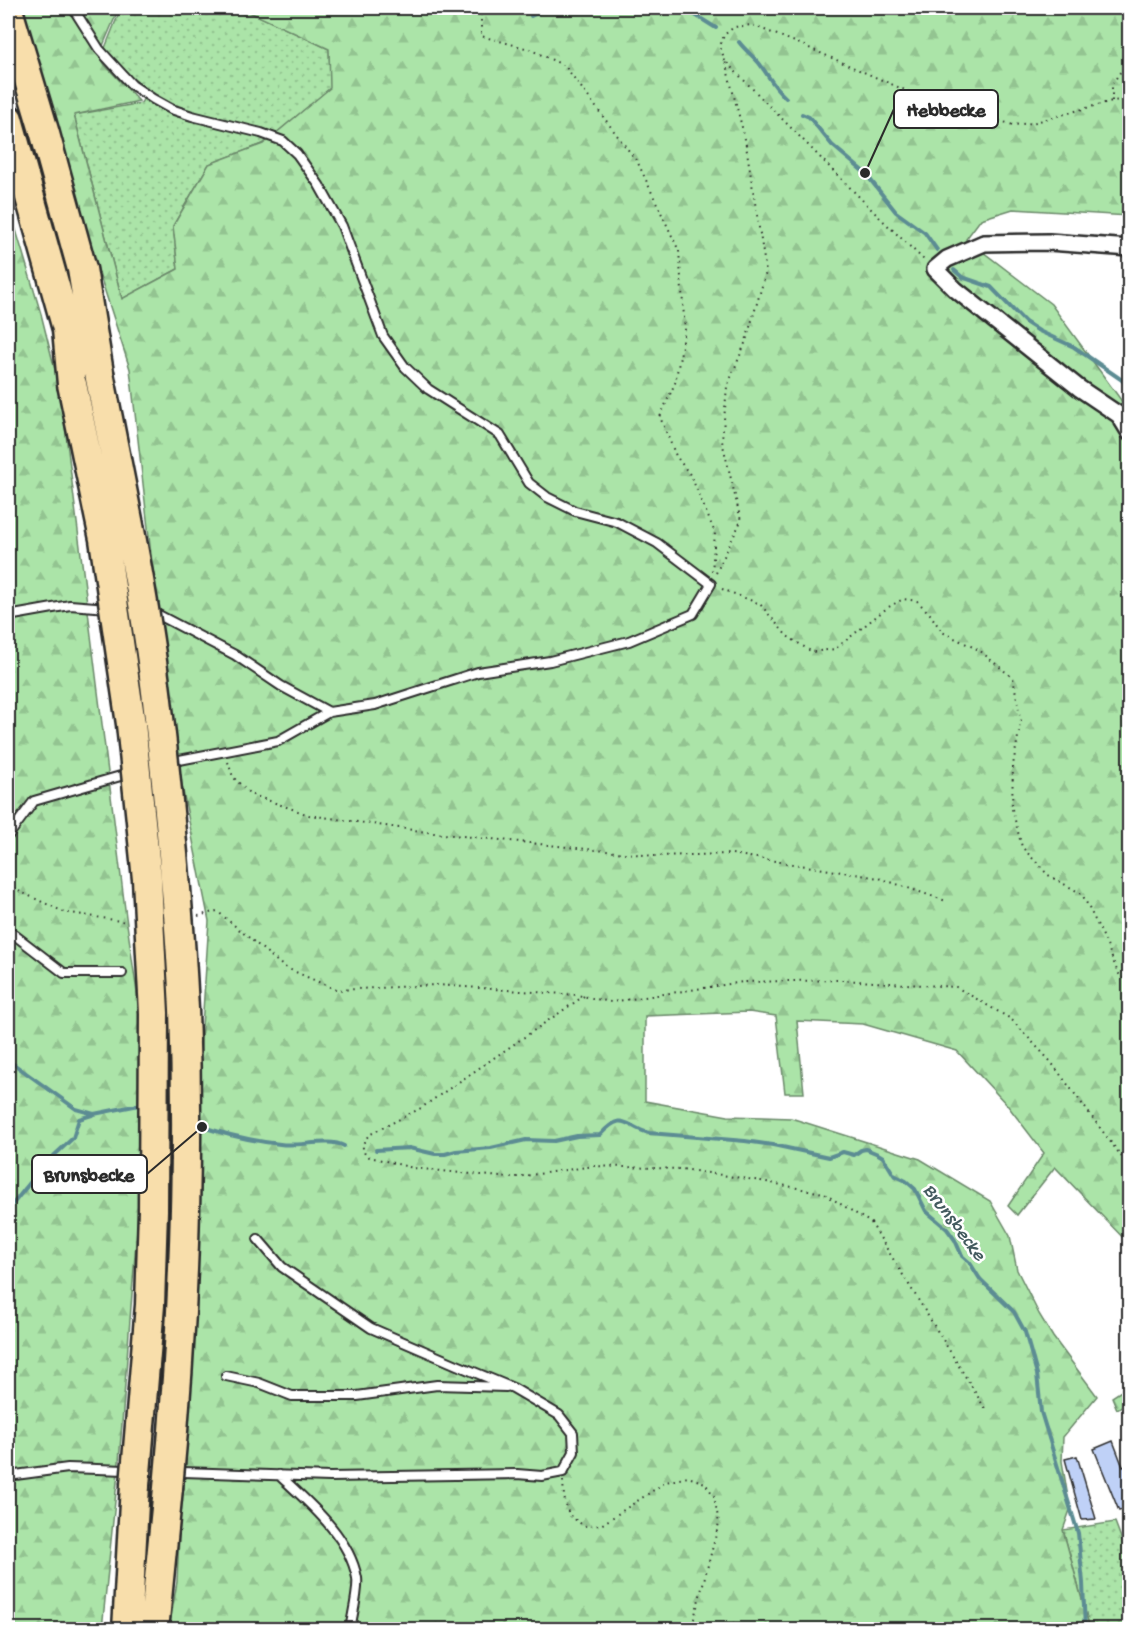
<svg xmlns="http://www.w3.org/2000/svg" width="1137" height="1637" font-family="'Gochi Hand',sans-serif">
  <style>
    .grass { fill: url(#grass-dots); stroke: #6b886a; stroke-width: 1.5 }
    .forest { fill: url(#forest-firs); stroke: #6b886a; stroke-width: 1.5 }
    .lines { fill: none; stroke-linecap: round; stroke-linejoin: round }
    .stream { stroke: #5c8c93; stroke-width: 4 }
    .building { fill: #bfd1f7; stroke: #2b2b2b; stroke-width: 1.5 }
    .lane-casing { stroke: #2b2b2b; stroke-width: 12 }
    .street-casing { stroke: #2b2b2b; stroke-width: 20 }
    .highway-casing { stroke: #2b2b2b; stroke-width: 33 }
    .path { stroke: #2b2b2b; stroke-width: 2; stroke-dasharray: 1.5 4.5; stroke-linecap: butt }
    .lane { stroke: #fff; stroke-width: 8 }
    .street { stroke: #fff; stroke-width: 15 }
    .highway { stroke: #f8deab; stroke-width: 28 }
    .highway-bridge-casing { stroke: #2b2b2b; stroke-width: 33; stroke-linecap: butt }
    .highway-bridge { stroke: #f8deab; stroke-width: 28 }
    .labels { text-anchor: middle; stroke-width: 5; stroke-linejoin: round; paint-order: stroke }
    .water-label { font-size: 20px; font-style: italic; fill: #445b5f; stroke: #fff }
    .leader { fill: none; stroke: #2b2b2b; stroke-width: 2 }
    .callout-dot { fill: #2b2b2b; stroke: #fff; stroke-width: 2 }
    .callout { fill: #fff; stroke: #2b2b2b; stroke-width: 2 }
    .callout-label { font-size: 20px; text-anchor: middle; font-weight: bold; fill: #2b2b2b }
  </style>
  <defs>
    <pattern id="grass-dots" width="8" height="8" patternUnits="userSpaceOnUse" patternTransform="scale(1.5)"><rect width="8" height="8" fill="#abe4a8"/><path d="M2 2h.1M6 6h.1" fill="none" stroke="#93c491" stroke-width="1.8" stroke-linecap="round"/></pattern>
    <pattern id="forest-firs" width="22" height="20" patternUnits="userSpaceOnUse" patternTransform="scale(1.5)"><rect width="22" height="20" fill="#abe4a8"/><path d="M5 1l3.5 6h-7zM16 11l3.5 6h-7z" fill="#93c491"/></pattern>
  </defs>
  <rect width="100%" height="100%" fill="#fff"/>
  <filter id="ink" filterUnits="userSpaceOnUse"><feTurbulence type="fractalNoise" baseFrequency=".0167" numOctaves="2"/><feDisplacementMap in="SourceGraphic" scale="12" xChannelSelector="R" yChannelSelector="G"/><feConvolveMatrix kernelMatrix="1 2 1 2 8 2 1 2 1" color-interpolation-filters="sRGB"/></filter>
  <g filter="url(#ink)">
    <!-- grass -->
    <path class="grass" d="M 121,8 L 241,8 L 329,49 L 331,88 L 263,144 L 209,164 L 173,226 L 178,269 L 122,299 L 74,115 L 141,103 L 148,90 L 126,73 L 105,48 Z
      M 1115,1522 L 1129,1559 L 1129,1629 L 1090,1629 L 1063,1530 Z"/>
    <!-- forest -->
    <path class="forest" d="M 11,8 L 119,8 L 99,55 L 105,65 L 139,101 L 74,115 L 122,299 L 178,269 L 173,226 L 209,164 L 263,144 L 330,88 L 329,49 L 241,8 L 1129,8 L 1129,216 L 1013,209 L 981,219 L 966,239 L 1051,304 L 1129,411 L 1129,1244 L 1055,1167 L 1017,1215 L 1008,1206 L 1044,1153 L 1008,1106 L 957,1051 L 863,1024 L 797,1021 L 804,1093 L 785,1093 L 776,1016 L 749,1012 L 645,1016 L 645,1101 L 728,1116 L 791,1118 L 920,1159 L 990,1201 L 1010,1236 L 1017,1270 L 1039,1314 L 1053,1337 L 1097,1396 L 1063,1437 L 1062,1461 L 1070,1510 L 1063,1530 L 1090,1629 L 169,1629 L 177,1582 L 199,1072 L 209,921 L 171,731 L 130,369 L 31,61 Z
      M 8,203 L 41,314 L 61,394 L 126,917 L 144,1041 L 138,1216 L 119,1462 L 102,1629 L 8,1629 Z
      M 1129,1386 L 1129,1401 L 1117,1409 L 1112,1397 Z"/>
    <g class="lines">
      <!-- stream -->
      <path class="stream" d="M 684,8 L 716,28
        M 531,16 L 548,8
        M 739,42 C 745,50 753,56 759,63 C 769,76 772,85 786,98
        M 802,114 L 809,117 L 832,145 L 865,173 L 896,212 L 925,233 L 937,250
        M 954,270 L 962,277 L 991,287 L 1025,322 L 1039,331 L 1074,347 L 1122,380 L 1130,388
        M 8,1060 L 76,1109 L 94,1114 L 139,1105 L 142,1106
        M 197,1125 C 223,1134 253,1141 280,1144 C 299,1147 329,1138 344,1146
        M 376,1150 L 409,1148 L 435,1154 L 445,1154 L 456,1151 L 491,1148 L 526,1140 L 554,1141 L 577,1136 L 600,1135 C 624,1109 625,1127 649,1133 L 745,1141 L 773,1145 L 829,1157 L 843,1152 L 854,1155 L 861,1150 L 866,1149 L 878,1154 L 883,1157 L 894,1175 L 906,1181 L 915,1189 L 926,1211 L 947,1229 L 955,1240 L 962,1256 L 970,1263 L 980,1279 L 1014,1312 L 1025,1332 L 1037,1374 L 1041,1412 L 1078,1533 L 1083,1583 L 1085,1630
        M 8,1210 L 45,1164 L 73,1138 L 79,1119 L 92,1115"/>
    </g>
    <!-- building -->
    <path class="building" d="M 1113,1441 L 1123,1467 L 1130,1464 L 1130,1481 L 1126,1483 L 1130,1492 L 1130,1507 L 1119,1511 L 1094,1449 Z
      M 1077,1456 L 1090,1499 L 1096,1519 L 1082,1520 L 1065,1459 Z"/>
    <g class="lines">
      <!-- lane casing -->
      <g class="lane-casing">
        <path id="lane" d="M 73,8 L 99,49 L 132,85 L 153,99 L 171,109 L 192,116 L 261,133 L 283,141 L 297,154 L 319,185 L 342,226 L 383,336 L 405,367 L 428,389 L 500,435 L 529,483 L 547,497 L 575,511 L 617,522 L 657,543 L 711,584 L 693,614 L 629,641 L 550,661 L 478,672 L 375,705 L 329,712 L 281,686 L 235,655 L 153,612
          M 8,616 L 70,605 L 108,608
          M 169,762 L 278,741 L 329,712
          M 8,836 L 34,801 L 131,773
          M 8,930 L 64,973 L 122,973
          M 226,1376 L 259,1383 L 292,1396 L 357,1396 L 437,1385 L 506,1387
          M 279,1475 C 309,1503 349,1536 357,1578 C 359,1590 352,1616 350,1630
          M 8,1476 L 68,1468 L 330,1477 L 517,1474 L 542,1476 L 563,1472 L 574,1452 L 573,1433 L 559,1415 L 513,1388 L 457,1365 L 371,1328 L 282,1267 L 258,1239"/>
      </g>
      <!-- street casing -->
      <g class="street-casing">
        <path id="street" d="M 1130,248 L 1049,242 L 984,243 L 947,259 L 935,269 L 955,289 L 1079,388 L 1119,415 L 1130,433"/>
      </g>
      <!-- highway casing -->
      <g class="highway-casing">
        <path id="highway" d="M 8,10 L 45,134 L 82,269 L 99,373
          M 8,119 L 67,329 L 72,384
          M 127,1630 L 135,1485
          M 154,1630 L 168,1488"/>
      </g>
      <!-- path -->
      <path class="path" d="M 481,8 L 481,36 L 529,49 L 565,66 L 638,163 L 679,251 L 685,330 L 675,383 L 660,417 L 676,456 L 691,476 L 715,533 L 712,572
        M 725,61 L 720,46 L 724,35 L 734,27 L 752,25 L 800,44 L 932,102 L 967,110 L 1013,125 L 1032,123 L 1112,101 L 1130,99
        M 1112,101 L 1112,84 L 1130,58
        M 716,573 L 741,521 L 722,441 L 727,387 L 746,341 L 766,272 L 745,139 L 725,61 L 877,215 L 924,260
        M 722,589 L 760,604 L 787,636 L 812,652 L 835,649 L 887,608 L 903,599 L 917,601 L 930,614 L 942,632 L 979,650 L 1013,678 L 1021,720 L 1013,765 L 1012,809 L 1022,847 L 1048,875 L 1082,894 L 1104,938 L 1118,973 L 1130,984
        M 228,762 L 233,777 L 250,794 L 309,815 L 434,833 L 654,856 L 732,854 L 879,878 L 946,901
        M 8,886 L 64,912 L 127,922
        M 198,916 L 217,911 L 284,967 L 337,990 L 437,985 L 577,995 L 611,1002 L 743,982 L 841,980 L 956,987 L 1011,1019 L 1051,1062 L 1130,1168
        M 584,996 L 421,1108 L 369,1135 C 362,1143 361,1147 366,1156 L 413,1168 L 510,1178 L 594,1166 L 682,1169 L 761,1181 L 823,1193 L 871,1223 L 986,1410
        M 563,1481 L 564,1497 L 569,1515 L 584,1526 L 601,1525 L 666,1482 L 688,1477 L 705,1483 L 714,1496 L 719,1523 L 691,1630"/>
      <!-- lane -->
      <use href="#lane" class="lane"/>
      <!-- street -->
      <use href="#street" class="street"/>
      <!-- highway -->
      <use href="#highway" class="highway"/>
      <!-- highway-bridge casing -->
      <g class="highway-bridge-casing">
        <path id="highway-bridge" d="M 99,373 C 120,481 144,590 157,700 C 169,803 179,906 184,1009 C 190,1169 183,1329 168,1488
          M 72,384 L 104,539 L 131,724 L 147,879 L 154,1013 L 153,1210 L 150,1305 L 135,1485"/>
      </g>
      <!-- highway-bridge -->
      <use href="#highway-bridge" class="highway-bridge"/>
    </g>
  </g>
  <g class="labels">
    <!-- water labels -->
    <g class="water-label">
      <text transform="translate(956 1221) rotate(53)" y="7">Brunsbecke</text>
    </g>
  </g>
  <!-- callouts -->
  <path class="leader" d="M865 173L894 109M202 1127L147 1174"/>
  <g class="callout-dot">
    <circle cx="865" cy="173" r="6"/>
    <circle cx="202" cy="1127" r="6"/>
  </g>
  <g class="callout">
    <rect x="894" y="90" width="104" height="38" rx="6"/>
    <rect x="32" y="1155" width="115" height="38" rx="6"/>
  </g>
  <g class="callout-label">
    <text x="946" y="116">Hebbecke</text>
    <text x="89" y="1181">Brunsbecke</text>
  </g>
  <!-- margin -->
  <rect width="1137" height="1637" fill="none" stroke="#fff" stroke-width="30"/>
  <rect x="15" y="15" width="1107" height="1607" fill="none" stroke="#2b2b2b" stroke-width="2" filter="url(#ink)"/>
</svg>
